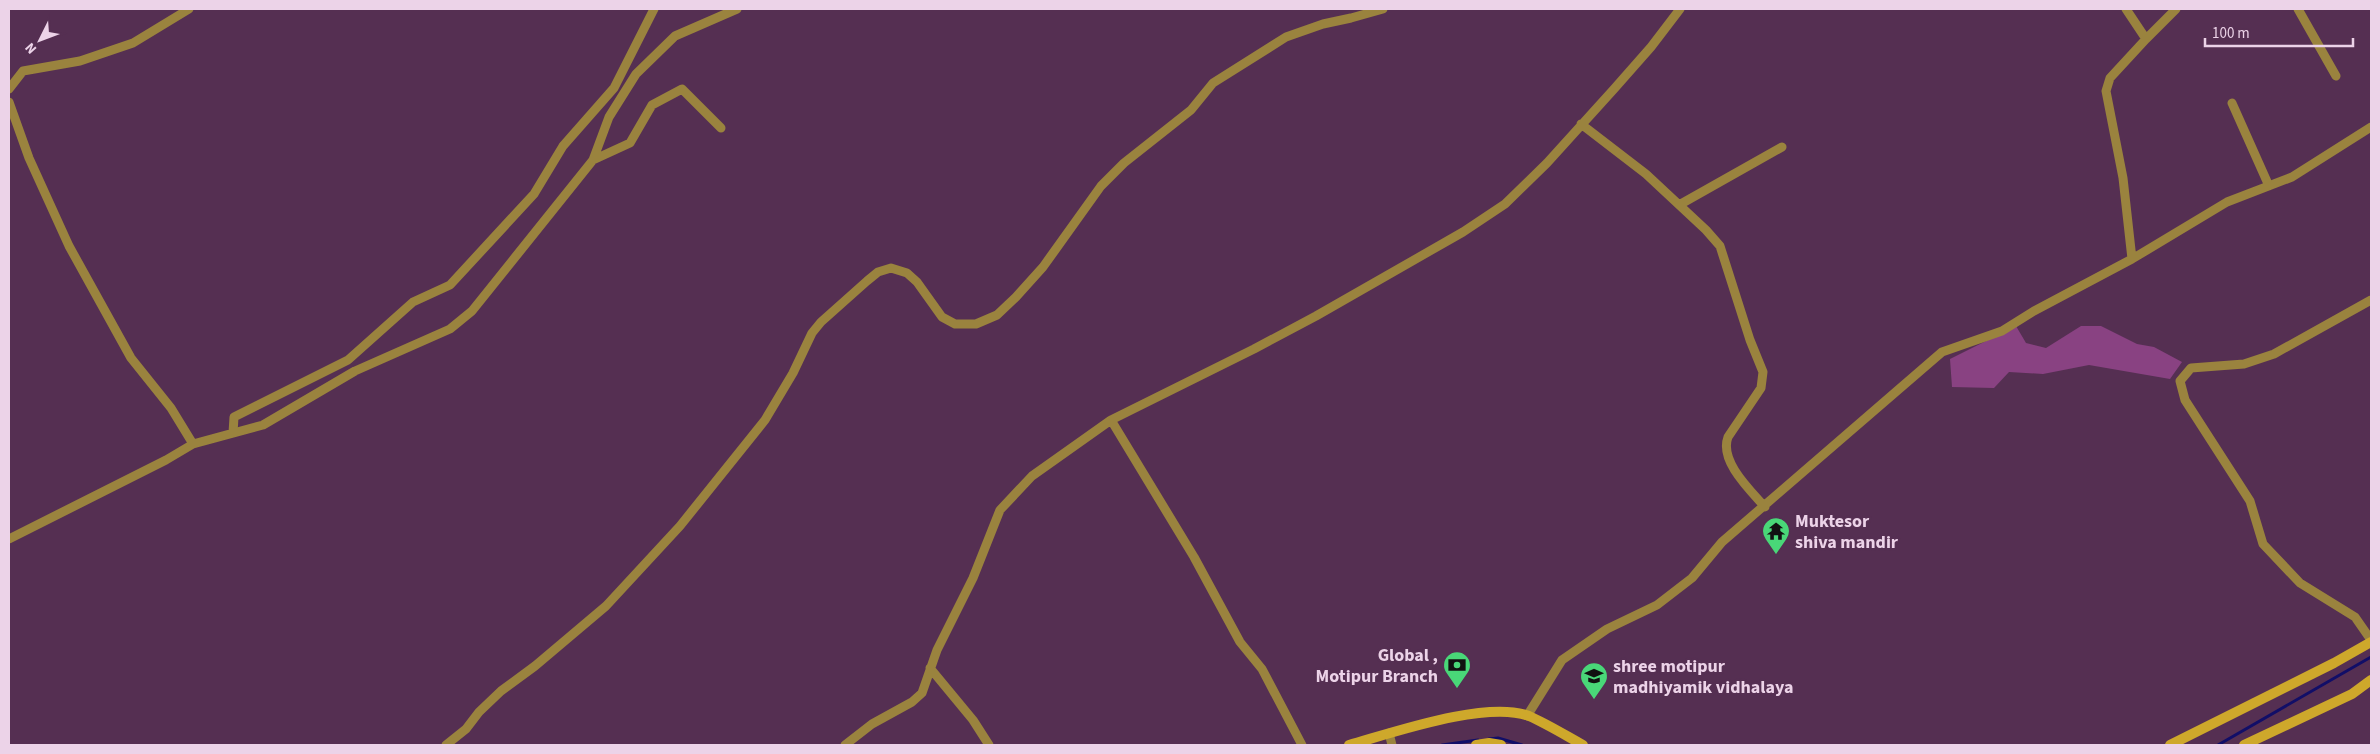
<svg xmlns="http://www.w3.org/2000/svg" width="2380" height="754" font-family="'Source Sans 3',sans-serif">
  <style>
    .green { fill: #894282 }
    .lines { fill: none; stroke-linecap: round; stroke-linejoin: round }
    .stream { stroke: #110e68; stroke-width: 3 }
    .street { stroke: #9a833e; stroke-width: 9 }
    .secondary { stroke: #cea82b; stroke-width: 10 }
    .labels { text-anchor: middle; stroke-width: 4.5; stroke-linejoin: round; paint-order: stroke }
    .poi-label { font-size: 18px; font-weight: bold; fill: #ecd3e8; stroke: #552f52; text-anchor: start }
  </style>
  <rect width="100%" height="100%" fill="#552f52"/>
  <!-- green -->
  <path class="green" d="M 2016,326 L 2026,343 L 2046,348 L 2081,326 L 2101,326 L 2137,344 L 2154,347 L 2182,362 L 2170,379 L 2089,365 L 2043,374 L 2009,372 L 1994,388 L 1952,387 L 1950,359 Z"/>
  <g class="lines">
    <!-- stream -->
    <path class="stream" d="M 1489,739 L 1498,738 L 1522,745
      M 1442,745 L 1478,740
      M 2218,745 L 2371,657"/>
    <!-- street -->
    <path class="street" d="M 2298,9 L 2336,76
      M 2146,39 L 2176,9
      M 9,89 L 23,71 L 80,61 L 133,43 L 189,9
      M 9,102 L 29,158 L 69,246 L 131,358 L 171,408 L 193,444 L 166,460 L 9,539
      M 2232,103 L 2269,186
      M 1581,124 L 1646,174 L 1706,230 L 1720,246 L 1750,340 L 1763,372 L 1761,388 L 1728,437 C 1719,461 1750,490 1765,507
      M 593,160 L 630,143 L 652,105 L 682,89 L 721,128
      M 1679,205 L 1782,147
      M 2132,259 L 2227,202 L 2292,177 L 2371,127
      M 2371,300 L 2274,354 L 2244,364 L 2191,368 L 2180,381 L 2185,400 L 2250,501 L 2263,544 L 2300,583 L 2355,617 L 2371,640
      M 1111,420 L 1194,557 L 1240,642 L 1262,669 L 1302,745
      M 233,433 L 234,417 L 348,360 L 413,302 L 450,285 L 534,194 L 563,146 L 614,88 L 654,9
      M 193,444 L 263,425 L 355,371 L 450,329 L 472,311 L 593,160 L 609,117 L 636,74 L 675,36 L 737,9
      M 930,668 L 973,720 L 989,745
      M 1527,716 L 1562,660 L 1607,629 L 1657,605 L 1692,578 L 1722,542 L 1942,352 L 2002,331 L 2034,311 L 2132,259 L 2123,178 L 2106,91 L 2110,78 L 2146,39 L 2126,9
      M 1389,733 L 1392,745
      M 446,745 L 466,729 L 479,712 L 501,691 L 535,666 L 606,606 L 680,526 L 765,420 L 793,373 L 812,333 L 821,322 L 867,281 L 878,272 L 891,268 L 907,273 L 917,282 L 942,317 L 955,324 L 976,324 L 997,315 L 1016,297 L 1043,267 L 1101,186 L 1124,163 L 1191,110 L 1213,83 L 1286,37 L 1323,24 L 1351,18 L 1383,9
      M 845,745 L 872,724 L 912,702 L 922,693 L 937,650 L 973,578 L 1000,510 L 1032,476 L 1111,420 L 1254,349 L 1316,316 L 1463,232 L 1505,204 L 1547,163 L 1614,89 L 1651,47 L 1680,9"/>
    <!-- secondary -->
    <path class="secondary" d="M 1349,745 C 1392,733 1486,700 1529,716 C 1547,724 1565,735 1583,745
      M 1476,745 L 1489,743 L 1501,745
      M 2170,745 L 2334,663 L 2371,642
      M 2244,745 L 2352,694 L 2371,680"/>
  </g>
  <!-- icons -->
  <defs>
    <g id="temple-pin" transform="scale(1.4375)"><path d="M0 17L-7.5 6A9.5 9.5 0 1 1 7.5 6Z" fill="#49d778" stroke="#552f52"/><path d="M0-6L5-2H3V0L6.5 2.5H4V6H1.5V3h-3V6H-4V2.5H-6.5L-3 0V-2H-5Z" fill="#111"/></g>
    <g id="bank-pin" transform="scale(1.4375)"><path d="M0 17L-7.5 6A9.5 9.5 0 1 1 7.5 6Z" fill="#49d778" stroke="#552f52"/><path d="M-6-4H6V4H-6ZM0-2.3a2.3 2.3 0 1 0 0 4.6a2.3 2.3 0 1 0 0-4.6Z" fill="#111"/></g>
    <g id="school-pin" transform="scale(1.4375)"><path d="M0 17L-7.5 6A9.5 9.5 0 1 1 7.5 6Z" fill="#49d778" stroke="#552f52"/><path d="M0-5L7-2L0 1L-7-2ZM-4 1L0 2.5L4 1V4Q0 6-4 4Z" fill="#111"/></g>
  </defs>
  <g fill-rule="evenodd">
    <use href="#temple-pin" x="1776" y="531"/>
    <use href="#bank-pin" x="1457" y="665"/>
    <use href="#school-pin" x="1594" y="676"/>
  </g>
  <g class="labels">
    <!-- poi labels -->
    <g class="poi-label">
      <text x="1795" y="527">Muktesor<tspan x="1795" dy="21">shiva mandir</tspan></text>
      <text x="1438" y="661" text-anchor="end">Global ,<tspan x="1438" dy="21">Motipur Branch</tspan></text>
      <text x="1613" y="672">shree motipur<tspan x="1613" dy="21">madhiyamik vidhalaya</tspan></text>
    </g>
  </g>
  <!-- border -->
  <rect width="2380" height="754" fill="none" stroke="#ecd3e8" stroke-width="20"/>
  <!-- north arrow -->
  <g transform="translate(40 40) rotate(228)" stroke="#552f52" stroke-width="4" paint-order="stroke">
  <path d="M0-4L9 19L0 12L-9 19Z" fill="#ecd3e8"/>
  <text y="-8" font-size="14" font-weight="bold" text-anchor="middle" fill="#ecd3e8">N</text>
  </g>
  <!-- scale -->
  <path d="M2205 38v8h148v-8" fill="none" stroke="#ecd3e8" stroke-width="2.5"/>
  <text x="2212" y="38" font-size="15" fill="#ecd3e8" stroke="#552f52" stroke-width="4" paint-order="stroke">100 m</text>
</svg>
